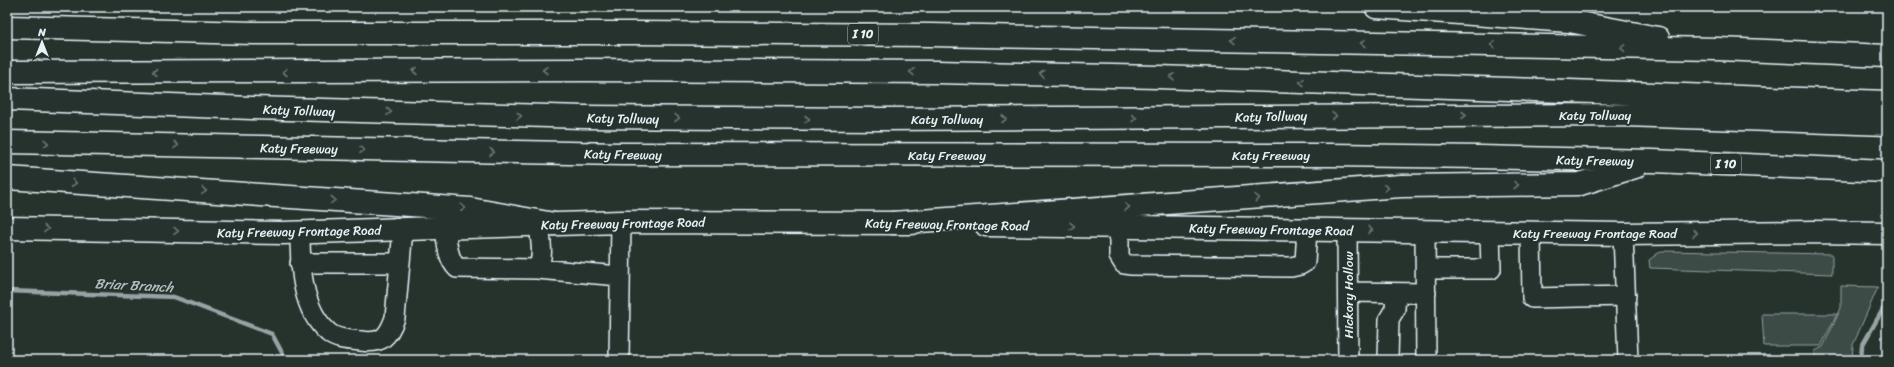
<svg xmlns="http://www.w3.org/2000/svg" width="1894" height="367" font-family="Sriracha,sans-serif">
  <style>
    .grass { fill: #3e4b47; stroke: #939ea0 }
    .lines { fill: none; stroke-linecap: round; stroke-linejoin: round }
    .stream { stroke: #98a3a5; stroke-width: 4.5 }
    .minor-casing { stroke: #e8f1f8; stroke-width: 22 }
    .major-casing { stroke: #e8f1f8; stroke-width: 25 }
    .highway-casing { stroke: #e8f1f8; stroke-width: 25 }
    .minor { stroke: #26332d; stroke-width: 19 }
    .major { stroke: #26332d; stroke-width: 22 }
    .highway { stroke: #26332d; stroke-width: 22 }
    .oneway { stroke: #6a7674 }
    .labels { text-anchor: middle; stroke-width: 4; stroke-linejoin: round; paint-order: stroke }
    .shield { fill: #26332d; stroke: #aeb8bb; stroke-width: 1 }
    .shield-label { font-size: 12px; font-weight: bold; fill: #e8f1f8 }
    .street-label { font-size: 13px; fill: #e8f1f8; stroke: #26332d }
    .water-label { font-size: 14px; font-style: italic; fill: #b3bdc0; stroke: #26332d }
  </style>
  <rect width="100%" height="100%" fill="#26332d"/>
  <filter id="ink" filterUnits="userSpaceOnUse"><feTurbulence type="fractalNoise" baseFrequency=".025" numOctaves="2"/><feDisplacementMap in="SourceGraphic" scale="8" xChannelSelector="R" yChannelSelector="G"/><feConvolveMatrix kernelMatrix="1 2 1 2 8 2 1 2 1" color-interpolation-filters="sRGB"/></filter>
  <g filter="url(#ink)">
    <!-- grass -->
    <path class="grass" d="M 1661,251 L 1832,254 L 1832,274 L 1650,268 L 1649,260 Z
      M 1841,286 L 1878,287 L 1853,345 L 1852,360 L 1815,360 L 1815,351 L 1823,347 L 1841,308 Z
      M 1762,314 L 1837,314 L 1821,346 L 1764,346 Z"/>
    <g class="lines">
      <!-- stream -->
      <path class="stream" d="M 7,291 L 174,297 L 272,334 L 286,360
        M 1861,360 L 1862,346 L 1887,302"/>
      <!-- minor casing -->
      <g class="minor-casing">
        <path id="minor" d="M 1119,227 L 1119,256 L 1124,264 L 1130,265 L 1291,267 L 1300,265 L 1305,262 L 1307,229
          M 445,228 C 447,241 447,258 457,268 L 537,269 C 545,257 540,238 539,224
          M 1347,230 L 1348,360
          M 1425,231 L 1426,360
          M 300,232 C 300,265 301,310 329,333 C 337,340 351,340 361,341 C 382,344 388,337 395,318 L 403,229
          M 1531,233 L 1532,298 L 1626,296
          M 1623,234 L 1628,360
          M 300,263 L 400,263
          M 537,269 L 620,276
          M 1426,269 L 1491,269 L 1490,232
          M 1348,292 L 1426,293
          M 619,360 L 621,222
          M 1388,360 L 1389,319 L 1395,309 L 1396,293"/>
      </g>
      <!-- major casing -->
      <g class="major-casing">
        <path id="major" d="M 986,225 L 1623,234 L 1814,232 L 1887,233
          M 7,228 L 283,233 L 621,222 L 912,223"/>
      </g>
      <!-- highway casing -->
      <g class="highway-casing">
        <path id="highway" d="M 1376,7 L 1569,21 L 1658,38
          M 7,27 L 254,33 L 637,33 L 931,35 L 1718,49 L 1887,56
          M 7,72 L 584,70 L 936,72 L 1158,77 L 1887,102
          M 7,99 L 252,108 L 584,117 L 881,119 L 1625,115 L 1887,124
          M 7,142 L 622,154 L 1331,155 L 1480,157 L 1653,161 L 1887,171
          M 7,178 L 470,209 L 554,224
          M 893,223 L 1401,186 L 1580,184 L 1635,167"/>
      </g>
      <!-- minor -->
      <use href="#minor" class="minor"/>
      <!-- major -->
      <use href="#major" class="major"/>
      <!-- highway -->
      <use href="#highway" class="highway"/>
    </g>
    <!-- one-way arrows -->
    <defs><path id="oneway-chevron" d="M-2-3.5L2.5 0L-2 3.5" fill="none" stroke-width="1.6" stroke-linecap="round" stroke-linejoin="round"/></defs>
    <g class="oneway">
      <use href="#oneway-chevron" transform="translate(1233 40) rotate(-179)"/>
      <use href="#oneway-chevron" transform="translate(1363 43) rotate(-179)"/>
      <use href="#oneway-chevron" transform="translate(1493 45) rotate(-179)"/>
      <use href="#oneway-chevron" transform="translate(1623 48) rotate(-179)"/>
      <use href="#oneway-chevron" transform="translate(545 70) rotate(180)"/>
      <use href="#oneway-chevron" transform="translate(415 71) rotate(180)"/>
      <use href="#oneway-chevron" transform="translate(155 72) rotate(180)"/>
      <use href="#oneway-chevron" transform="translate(285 72) rotate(180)"/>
      <use href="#oneway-chevron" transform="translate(912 72) rotate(-179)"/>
      <use href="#oneway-chevron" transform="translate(1042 74) rotate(-179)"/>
      <use href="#oneway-chevron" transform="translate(1172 77) rotate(-178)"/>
      <use href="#oneway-chevron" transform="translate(1302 82) rotate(-178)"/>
      <use href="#oneway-chevron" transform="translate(389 112) rotate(2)"/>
      <use href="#oneway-chevron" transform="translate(1464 115)"/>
      <use href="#oneway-chevron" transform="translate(519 116) rotate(1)"/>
      <use href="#oneway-chevron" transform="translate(1334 116) rotate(-1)"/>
      <use href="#oneway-chevron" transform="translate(677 118) rotate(1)"/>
      <use href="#oneway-chevron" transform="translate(1134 118) rotate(-1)"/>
      <use href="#oneway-chevron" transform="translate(807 119)"/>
      <use href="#oneway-chevron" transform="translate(1004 119)"/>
      <use href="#oneway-chevron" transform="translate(46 143) rotate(1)"/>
      <use href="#oneway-chevron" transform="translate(176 145) rotate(1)"/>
      <use href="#oneway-chevron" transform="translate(362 150) rotate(1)"/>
      <use href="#oneway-chevron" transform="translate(492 152) rotate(1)"/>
      <use href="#oneway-chevron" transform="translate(74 183) rotate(4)"/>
      <use href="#oneway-chevron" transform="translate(1516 185) rotate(-1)"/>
      <use href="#oneway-chevron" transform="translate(1386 188) rotate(-5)"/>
      <use href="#oneway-chevron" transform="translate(204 191) rotate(4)"/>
      <use href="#oneway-chevron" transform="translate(1257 198) rotate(-4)"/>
      <use href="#oneway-chevron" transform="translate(333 200) rotate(4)"/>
      <use href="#oneway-chevron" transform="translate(1127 207) rotate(-4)"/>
      <use href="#oneway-chevron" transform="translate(463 208) rotate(4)"/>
      <use href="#oneway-chevron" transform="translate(1072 226) rotate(1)"/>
      <use href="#oneway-chevron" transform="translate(46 229) rotate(1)"/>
      <use href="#oneway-chevron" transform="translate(1370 230) rotate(1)"/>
      <use href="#oneway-chevron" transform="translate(176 231) rotate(1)"/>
      <use href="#oneway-chevron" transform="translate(1695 233) rotate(-1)"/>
    </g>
  </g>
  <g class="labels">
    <!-- shield labels -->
    <g class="shield">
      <rect x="848" y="24" width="30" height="20" rx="3"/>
      <rect x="1711" y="154" width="30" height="20" rx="3"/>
    </g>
    <g class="shield-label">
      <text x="863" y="38">I 10</text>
      <text x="1726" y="168">I 10</text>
    </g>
    <!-- street labels -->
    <g class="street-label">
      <text transform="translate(299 110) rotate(2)" y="5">Katy Tollway</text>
      <text x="1595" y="120">Katy Tollway</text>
      <text transform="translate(1271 116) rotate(-1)" y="5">Katy Tollway</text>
      <text transform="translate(623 118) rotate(1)" y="5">Katy Tollway</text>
      <text x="947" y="124">Katy Tollway</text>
      <text transform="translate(299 148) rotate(1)" y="5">Katy Freeway</text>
      <text transform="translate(623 154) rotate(1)" y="5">Katy Freeway</text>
      <text x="947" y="160">Katy Freeway</text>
      <text x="1271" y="160">Katy Freeway</text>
      <text transform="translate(1595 160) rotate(1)" y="5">Katy Freeway</text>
      <text transform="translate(623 223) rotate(-1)" y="5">Katy Freeway Frontage Road</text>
      <text transform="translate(947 224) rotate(1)" y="5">Katy Freeway Frontage Road</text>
      <text transform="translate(1271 229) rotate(1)" y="5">Katy Freeway Frontage Road</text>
      <text transform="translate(299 231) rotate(-1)" y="5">Katy Freeway Frontage Road</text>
      <text x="1595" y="238">Katy Freeway Frontage Road</text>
      <text transform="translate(1348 295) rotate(-90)" y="5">Hickory Hollow</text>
    </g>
    <!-- water labels -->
    <g class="water-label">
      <text transform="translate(134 285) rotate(3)" y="5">Briar Branch</text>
    </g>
  </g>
  <!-- margin -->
  <rect width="1894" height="367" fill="none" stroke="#26332d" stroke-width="24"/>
  <rect x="12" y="12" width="1870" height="343" fill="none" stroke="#e8f1f8" stroke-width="1.5" filter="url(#ink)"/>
  <!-- north arrow -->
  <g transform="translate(42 42)" stroke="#26332d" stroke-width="3" paint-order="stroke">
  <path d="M0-3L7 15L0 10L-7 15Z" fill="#e8f1f8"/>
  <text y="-6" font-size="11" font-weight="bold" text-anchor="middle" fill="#e8f1f8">N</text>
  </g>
</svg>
